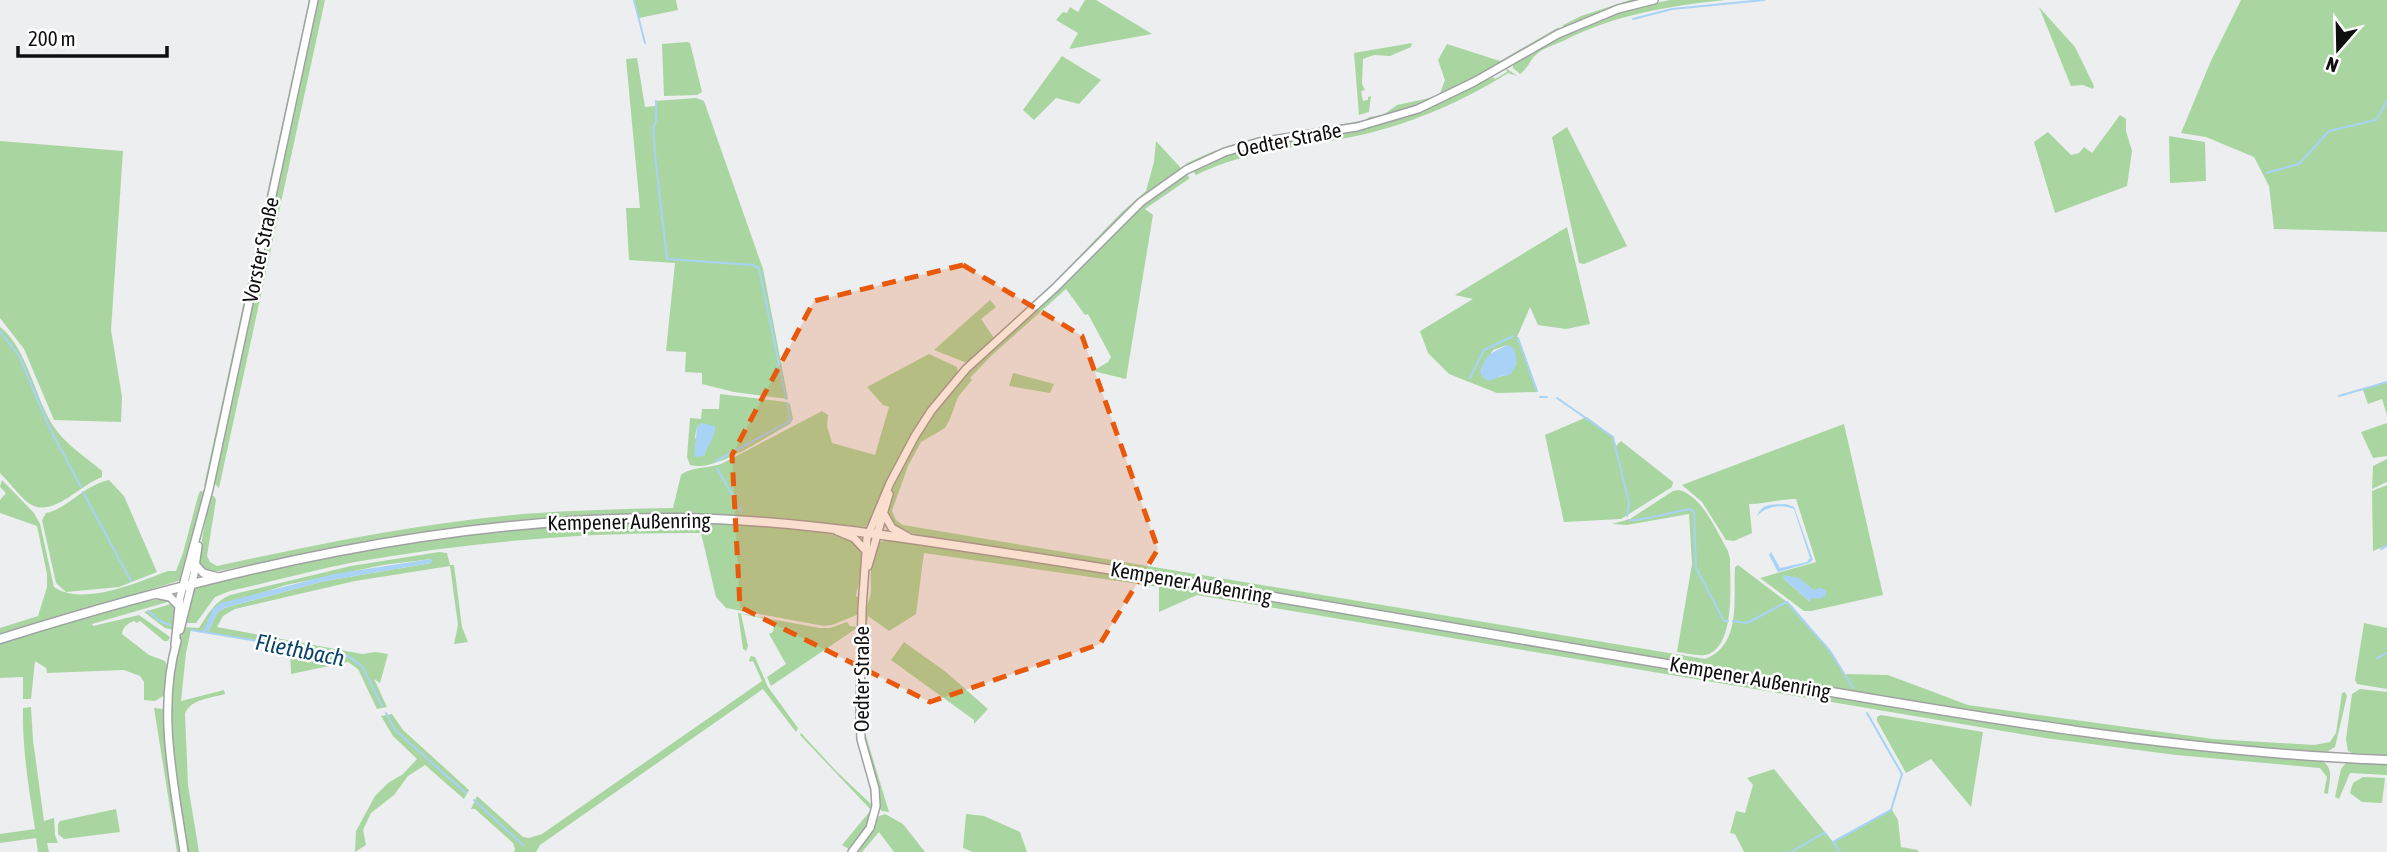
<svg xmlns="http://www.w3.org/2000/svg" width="2387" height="852" font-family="'Asap Condensed',sans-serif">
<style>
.green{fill:#a9d6a0;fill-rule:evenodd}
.water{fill:#a8d2f6}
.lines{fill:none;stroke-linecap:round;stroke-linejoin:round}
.stream{stroke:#a8d2f6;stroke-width:2}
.secondary-casing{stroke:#a0a1a3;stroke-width:10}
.primary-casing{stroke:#a0a1a3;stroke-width:11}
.secondary{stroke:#fff;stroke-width:7}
.primary{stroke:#fff;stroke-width:8}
.marked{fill:#e8590c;fill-opacity:0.2;stroke:#e8590c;stroke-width:5;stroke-dasharray:14 9;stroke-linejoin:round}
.labels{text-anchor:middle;stroke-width:5;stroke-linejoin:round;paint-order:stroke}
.street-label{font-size:21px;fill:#0f0f10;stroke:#fff}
.water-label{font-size:23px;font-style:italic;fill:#0b446a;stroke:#fff}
</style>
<rect width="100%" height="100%" fill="#eceef0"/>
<path class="green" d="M309,0H311L207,485L204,486Z
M316,0H325L219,488L213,482Z
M634,0H676L678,10L639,18Z
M1085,0H1096L1152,34L1069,49L1078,33L1056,20L1063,12L1067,13L1070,7L1078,12Z
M1630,0H1641L1607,10L1562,28L1563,25L1581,16Z
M1670,0H1725C1669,6 1618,14 1567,39C1558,44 1545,47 1538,53C1530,59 1528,69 1520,74L1513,68V62C1563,34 1613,10 1670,0Z
M2241,0H2387V232L2274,229L2269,186L2254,157L2206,137L2181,133L2210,63Z
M2039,7L2075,47L2094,86L2093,89L2083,85L2071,86Z
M1559,27L1558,30L1472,80L1423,105L1368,122L1275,137L1190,165L1185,164L1214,151L1243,141L1366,120L1369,117L1383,115L1397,105L1439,96L1445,80L1438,60L1447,44L1500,61Z
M687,42L690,43L702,92L697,95L664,96L662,44Z
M1412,43L1411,47L1390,56L1374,55L1363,59L1362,84L1365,90L1361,91L1363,101L1368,100V97L1371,96L1369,112L1359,115L1354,53Z
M1062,56L1101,80L1079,104L1056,98L1034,120L1023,110Z
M637,58L645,107L655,106V101L696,98L704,101L763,269L788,399L734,392L702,384V373L685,372L686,352L666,351L675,263L629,260L626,208H640L626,59Z
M1506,68L1517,76L1508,73C1464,101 1413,123 1361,135C1303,148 1252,148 1196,175L1194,173L1195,168L1244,149L1359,130L1407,116L1441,103L1493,77L1495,79L1507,72Z
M2120,115L2126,119V131L2132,151L2127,186L2055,213L2034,142L2048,132L2071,155L2079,153L2084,147L2092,153Z
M1567,127L1627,246L1584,264L1579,263L1552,137Z
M2169,136L2205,142L2206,181L2170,183Z
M0,141L123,151L111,330L122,397L121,422L54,420L24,349L0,318Z
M1156,141L1180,167V170L1135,204L1039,298L1122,212L1146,191L1154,162Z
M1186,174L1190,178L1145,209L1153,215L1126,379L1093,371L1108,362L1111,357L1088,314L1085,315L1066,289L991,356L970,378L972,380L958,397L950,419L945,428L921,442L908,466L892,511L896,520L903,525L1705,659C1742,645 1733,599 1735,567L1738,565L1791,605L1830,651L1845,674L1888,675L1968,705L2213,739L2314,745L2330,742L2336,733L2342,693L2345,692L2347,696L2335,747L2325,753L2211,745L2080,729L1857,694L921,536L894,527L888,518L887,508L898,474L927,421L973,365L1143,202Z
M1567,227L1590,324L1566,329L1538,325L1530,307L1517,337L1538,392L1497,393L1449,374L1428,353L1420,331L1473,299L1455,295ZM1507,345L1516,364L1511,373L1499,377L1481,369L1493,350Z
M990,300L996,307L981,319L994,338L967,363L934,350Z
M0,327C27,347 35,399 54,427C66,445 86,457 102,471V477C79,485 51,521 27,502C17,493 9,482 0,473Z
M929,354L957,367L958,372L921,420L871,521L865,527L798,521L668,516L368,543L213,572L200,569L198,561L210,496H214L216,500L207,556L210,562L217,566C318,544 420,523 523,514C573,510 623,509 673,508L681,475C690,467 709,468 721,464L822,411L828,415L827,426L832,443L875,455L889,407L883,405L867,387Z
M1013,373L1054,384L1050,393L1009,386Z
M2387,382V415L2382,399L2368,404L2363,390L2339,396Z
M720,394L786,402L790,404L793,419L790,424C767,436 715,473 690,465L687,457L690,418L701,419L702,409H719ZM702,423L712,439L707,445L704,456L695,437L697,427Z
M1587,417L1613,437L1616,446L1621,441L1673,482L1672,487L1621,519L1564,522L1545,435Z
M2387,423V456L2373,458L2361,432Z
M1844,424L1883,595L1811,611H1804L1760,578L1816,562L1796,499C1779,499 1764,504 1749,504L1752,533L1734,541L1726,540L1702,502L1682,485ZM1783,578L1814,590L1809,601Z
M2387,459V482L2372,489L2373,466Z
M2,480L34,513L40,524L54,587C83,607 138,582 168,571H176L183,553L198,496L200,491L205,492L181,580L0,635V628L38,616L47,587V574L37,526L0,513V500L6,493L0,487Z
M109,480L124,496L157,572L119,587L66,592L56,583L42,520L46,513C67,509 84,485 109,480Z
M2387,485V545L2373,551L2372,491Z
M1679,490C1703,497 1716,530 1728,551L1730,559C1730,583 1736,649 1705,655C1696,656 1686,653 1677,652L1692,564L1689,514L1627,525L1612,524L1630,519L1673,491Z
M673,521C702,522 845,526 859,545C870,560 858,581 856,596L858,597L859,614L832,625L824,626L726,608L716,597L701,533C584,532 470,542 355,562C313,570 271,582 230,591L215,597L196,623H184L193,591L196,588C290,564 384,544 480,532C544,525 609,523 673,521Z
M889,540L1021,558L2050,731L2173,747L2324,762C2334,770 2329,782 2328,794L2324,793L2327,777L2320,768L2176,755L2045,738L1197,595L1159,612V587L924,553L916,614L889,631L868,616L865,639L866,736L889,812L882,811L879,808L861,721L865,614C867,603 872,597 871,586C870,572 871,555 880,542Z
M439,552L447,553L450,565H454L462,627L468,642L454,644L458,625L450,566L355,581L235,609L223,616L217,627L362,654L376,652L388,654L380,683L374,679L387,707L377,709L358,669L348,662L291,674L290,647L191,630L186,653L181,701L224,690L225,694C211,698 190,699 185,714L188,785L199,852H187C176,779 160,699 183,627L199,628C209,613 213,603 230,595L351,566ZM431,559V563L325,581L224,608L217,613L208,632L213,609L286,585L383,565Z
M167,599L171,601L92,624L93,626L139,615L170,637L168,641H164L140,621L137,623L134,621C128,623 122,628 122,634L149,655L165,661L168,668L165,695L155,701L144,700V682L140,676L124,670L47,673L46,668L35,661L31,699H23V677L0,678V642L143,601Z
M171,604L176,607L174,630L165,628L144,612Z
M738,613L820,628H830L847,622L850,626L859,627C858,657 856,688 857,718C859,765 895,811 849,849L842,845L871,810L800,735L801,733L837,772L872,805C873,778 859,752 856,726C854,693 861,660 857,628L771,686L767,677L786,664L769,634L773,632L775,621L741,614L748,646L746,651L743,649Z
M2364,623L2387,628V689L2357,684L2355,680Z
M904,642L946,672L988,709L974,724V720L891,660Z
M751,656L755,657L768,687L798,728L796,732L763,689L540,845L536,852H514L515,849L513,843L475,809H471L477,796L523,837L529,838L542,834L762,681L753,661L750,662L749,660Z
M2360,689L2387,692V755L2352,753L2348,751L2346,739L2352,694Z
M31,707L33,740L44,821L54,818L55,835L58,843H47L49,852H38L36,838L0,843V834L35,829C29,789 22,748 23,708Z
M154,708L163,709L165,711L182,852H177Z
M392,714L403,730L469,790L464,799L425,765L408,776L394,795L371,813L363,830L366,845L355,852L356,831L375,796L388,783L403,774L417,759L393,736L381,716Z
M1881,715L1983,732L1971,807L1931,759L1906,773L1877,721V717Z
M2351,762L2387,764V775L2350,773L2339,799L2335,797L2341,769L2346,763Z
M1774,769L1833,842L1891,810L1902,774L1892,810L1898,820L1901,847L1918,850V852H1744L1735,834L1730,833L1736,811L1745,813L1753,785L1747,778Z
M2363,777L2385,778L2382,803L2362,802L2350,793L2353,783Z
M116,809L120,832L64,839L58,834V824L60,821Z
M885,814L903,824L925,852H894L879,832L862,852H855L868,835L877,817Z
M966,814L984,816L1020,832L1027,852H973L963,848Z"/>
<path class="water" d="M1507,345L1514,348C1517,356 1518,368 1510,374C1502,379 1507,373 1499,377C1490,381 1487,383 1480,373C1486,353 1490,354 1507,345Z
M702,423L715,426C716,437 707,445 704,456L694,457L697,427Z
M1786,504L1794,507L1813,560L1809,563L1778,572L1769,555L1771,552L1780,568L1807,562L1810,558L1794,509C1780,503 1765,507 1757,516C1763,502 1773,505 1786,504Z
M431,559L433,560L431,563L325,581L224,608L217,613L208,632L203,631L213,609L221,603L334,574Z
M1784,575L1799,578L1814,590L1820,588L1826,590V596L1819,599L1812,598L1809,601L1783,578Z"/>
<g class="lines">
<path class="stream" d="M634,0L645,43
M1633,19L1672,9L1764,0
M656,101V121L653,128L656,164L667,259L753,265L759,268L786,399
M2266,173L2299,164L2329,131L2376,120L2387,101
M0,331L19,356L50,429L81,487
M1518,338L1537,391
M1470,378L1484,350L1513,336
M2339,396L2387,382
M1540,397H1547
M1557,398L1613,437L1629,503L1627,516
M716,461L790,421L787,403
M717,468L742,512
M83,492L131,581
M1629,520C1637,522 1677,511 1690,509L1694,512L1696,568L1724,621H1728
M2381,549L2387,546
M148,611L160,621L170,625
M1733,621L1747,623L1787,602L1830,651L1853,688
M191,630L348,656L362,666L382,706
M2377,658L2387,653
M386,713L395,730L466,793
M474,800L523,845
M1791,852L1824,833L1827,835
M1840,852L1833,842L1891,810L1902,774L1867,713"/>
<g class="secondary-casing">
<path id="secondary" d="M884,514L892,528L910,538
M837,531L854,538L865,550
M196,565L203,573L218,577
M868,566L889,494
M155,594L170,597L179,606
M180,630L194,574L198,546
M177,641C157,709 174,784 184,852
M175,645L180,597L209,489L314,0
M852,852L870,828L876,806L875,789L861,739L860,715L862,609L867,538L890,483L915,436L931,411L966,369L1055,288L1141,202L1186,170L1225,152L1259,142L1357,127L1418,109L1474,82L1558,34L1618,9L1654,0"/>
</g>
<g class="primary-casing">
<path id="primary" d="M0,639C220,570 448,516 679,518C768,519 858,531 945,544C1034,557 1121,571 1209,586C1397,619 1585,650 1773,682C1976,717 2180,752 2387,760"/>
</g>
<use href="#secondary" class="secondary"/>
<use href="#primary" class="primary"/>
</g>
<path class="marked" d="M963,265L1082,336L1158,549L1100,644L930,702L740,607L732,455L814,301Z"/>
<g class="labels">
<g class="street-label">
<text transform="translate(1289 140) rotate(-11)" y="7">Oedter Straße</text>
<text transform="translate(261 250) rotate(-78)" y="7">Vorster Straße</text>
<text transform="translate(629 522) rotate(-1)" y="7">Kempener Außenring</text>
<text transform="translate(1191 583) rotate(10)" y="7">Kempener Außenring</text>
<text transform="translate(1750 678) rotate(10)" y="7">Kempener Außenring</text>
<text transform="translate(862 679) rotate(-90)" y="7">Oedter Straße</text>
</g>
<g class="water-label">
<text transform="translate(300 650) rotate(11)" y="8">Fliethbach</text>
</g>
</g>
<g transform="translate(2338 49) rotate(200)" stroke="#ffffff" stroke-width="5" paint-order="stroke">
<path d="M0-5L12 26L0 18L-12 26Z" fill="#0f0f10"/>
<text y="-10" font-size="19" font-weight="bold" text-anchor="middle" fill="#0f0f10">N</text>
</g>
<path d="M18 46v10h149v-10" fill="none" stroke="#0f0f10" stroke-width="3.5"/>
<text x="28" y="46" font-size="21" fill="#0f0f10" stroke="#ffffff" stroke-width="5" paint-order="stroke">200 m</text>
</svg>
